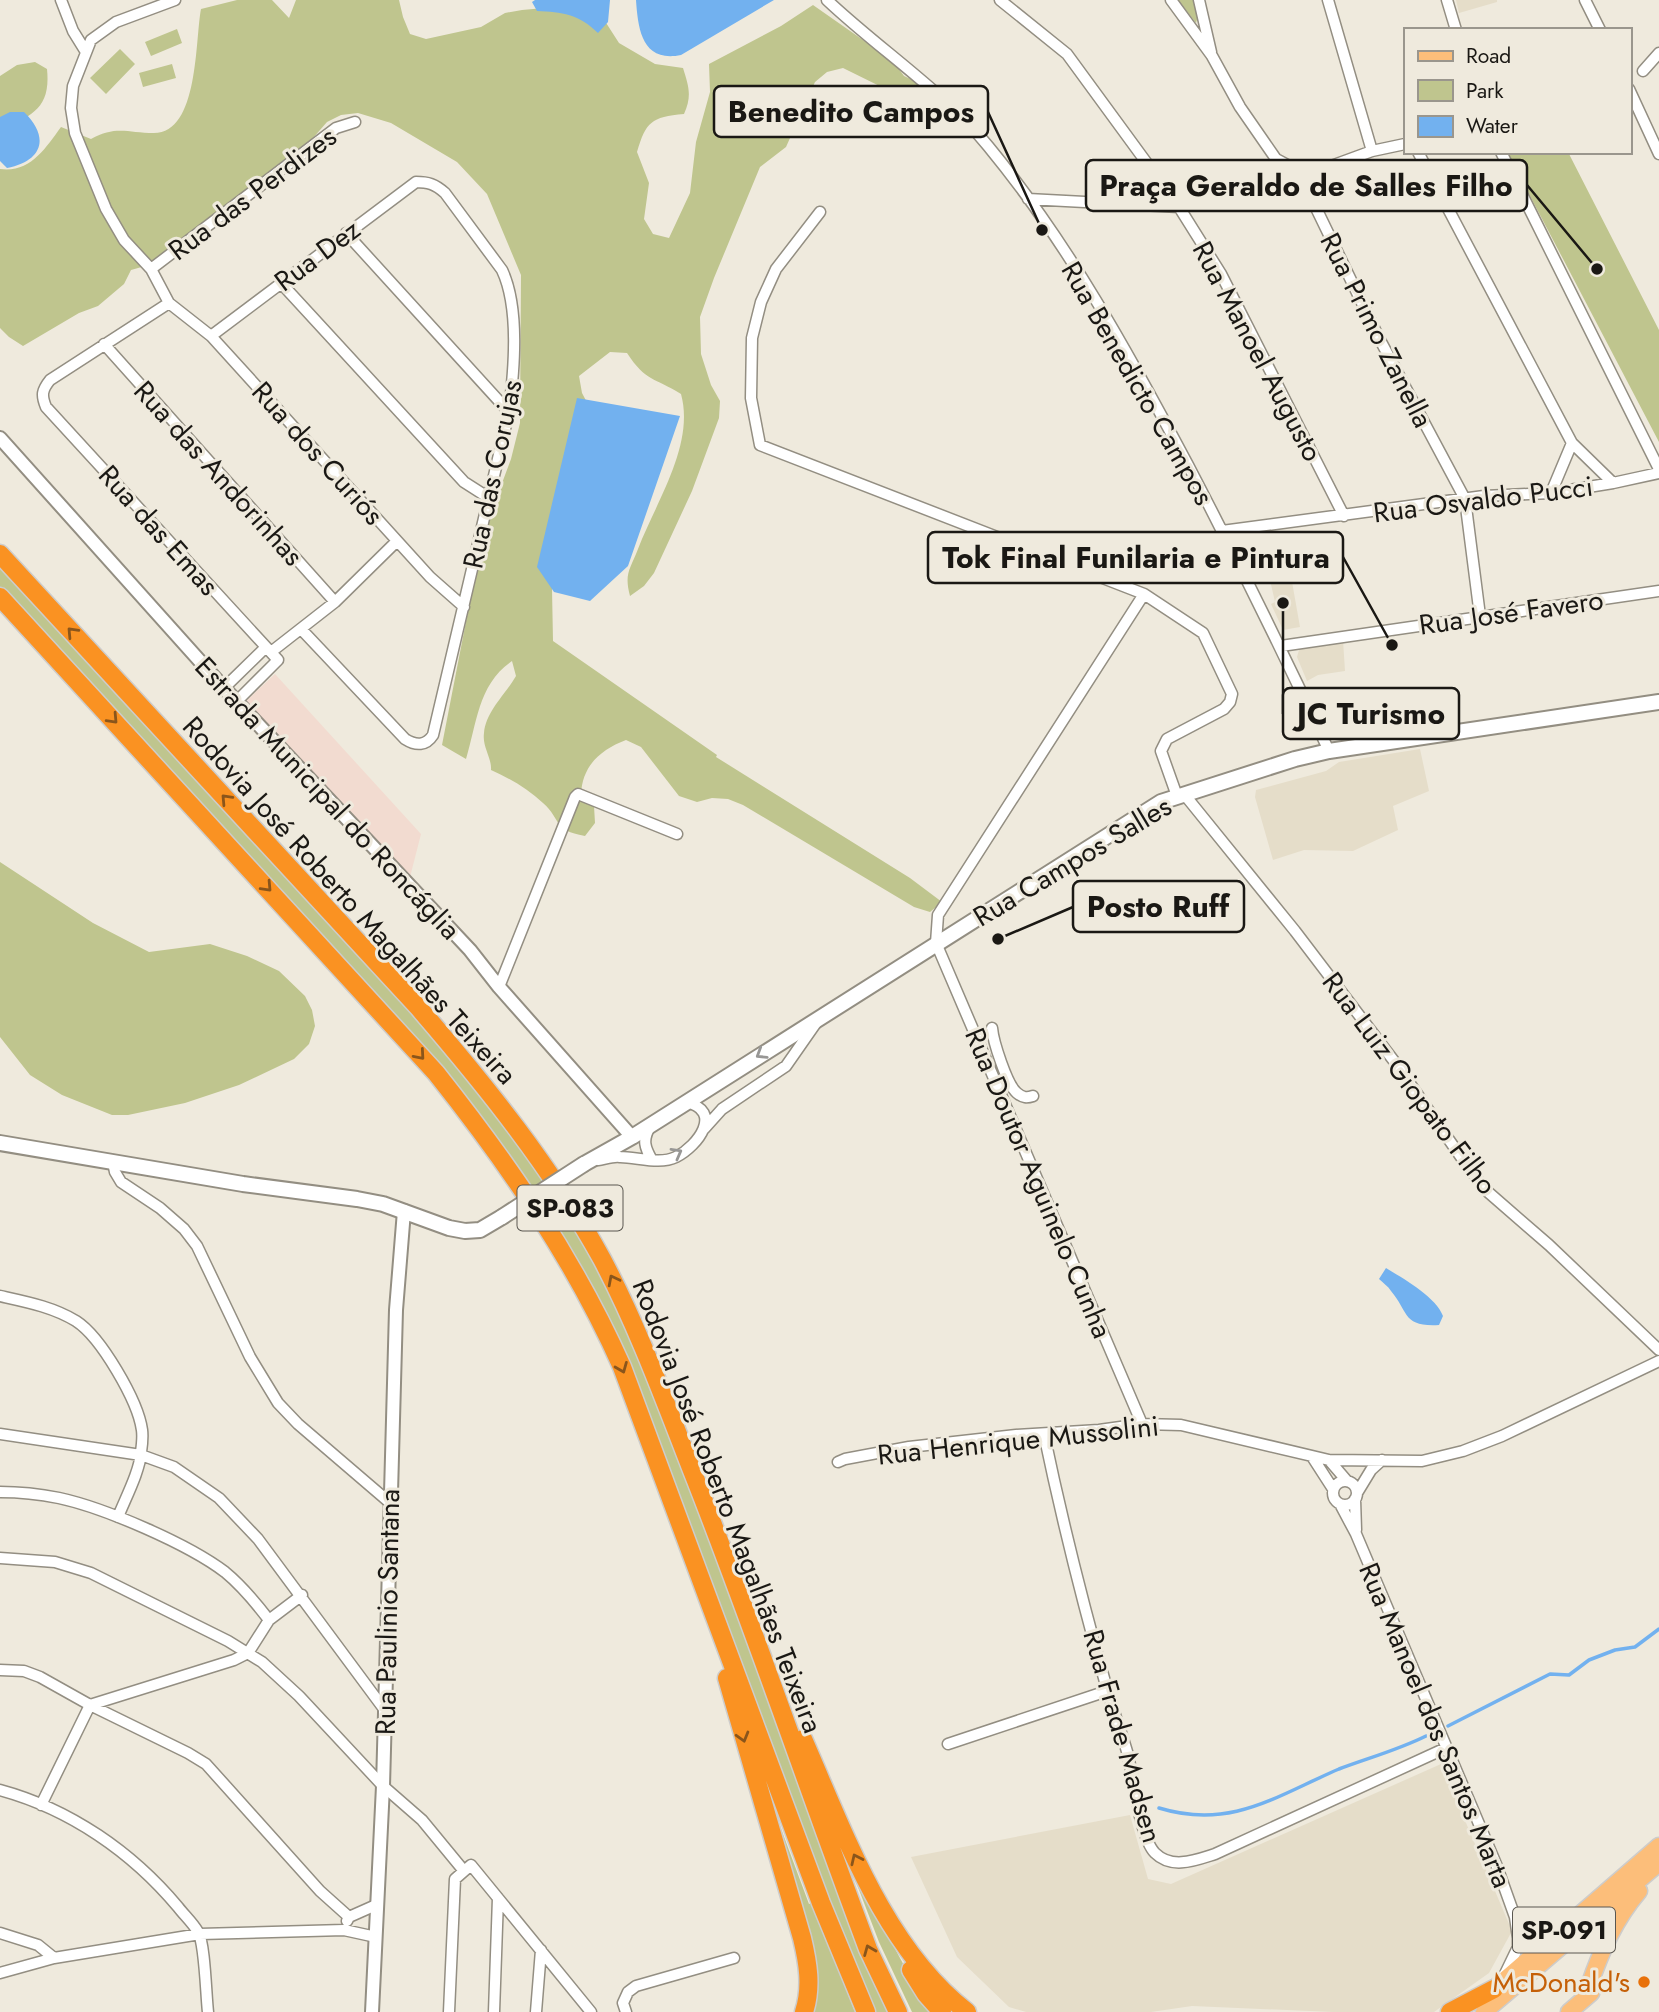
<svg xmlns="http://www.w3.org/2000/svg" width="1659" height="2012" font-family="Jost,sans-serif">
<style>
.commercial{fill:#f2dbd0}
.built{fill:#e5ddc9}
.green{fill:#bfc58e}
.water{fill:#72b1ef}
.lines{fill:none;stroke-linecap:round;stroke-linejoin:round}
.stream{stroke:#72b1ef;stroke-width:3.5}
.minor-casing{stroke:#938e82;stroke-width:13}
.tertiary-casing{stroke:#938e82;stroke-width:16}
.secondary-casing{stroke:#938e82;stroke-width:18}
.primary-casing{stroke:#cdcccb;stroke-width:19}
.motorway-casing{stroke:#cdcccb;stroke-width:21}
.minor{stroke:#fff;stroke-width:10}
.tertiary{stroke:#fff;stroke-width:12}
.secondary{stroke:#fff;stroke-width:14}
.primary{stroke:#fcbe7a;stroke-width:16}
.motorway{stroke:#fa9222;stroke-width:18}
.secondary-bridge-casing{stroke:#938e82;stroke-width:18;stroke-linecap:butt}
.secondary-bridge{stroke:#fff;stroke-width:14}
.oneway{stroke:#8a551b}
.oneway2{stroke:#989795}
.food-dot{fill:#e8710a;stroke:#efeadd;stroke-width:2.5}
.labels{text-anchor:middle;stroke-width:6;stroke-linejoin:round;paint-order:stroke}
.shield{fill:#efeadd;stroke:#5a5750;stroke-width:2}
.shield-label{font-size:26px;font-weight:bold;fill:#1a1814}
.street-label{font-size:28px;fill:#1a1814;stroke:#efeadd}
.food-label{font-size:28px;fill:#c56008;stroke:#efeadd;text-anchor:end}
.leader{fill:none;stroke:#1a1814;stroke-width:2.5}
.callout-dot{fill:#1a1814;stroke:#efeadd;stroke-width:2.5}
.callout{fill:#efeadd;stroke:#1a1814;stroke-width:2.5}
.callout-label{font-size:30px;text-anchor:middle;font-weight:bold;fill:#1a1814}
</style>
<rect width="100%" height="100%" fill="#efeadd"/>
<path class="commercial" d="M275,674L421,834L409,881L246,701Z"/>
<path class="built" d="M1456,0H1497V2L1459,13Z
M1291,576L1300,627L1283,630L1271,604L1275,602L1270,580Z
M1343,640L1345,671L1318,675L1307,681L1297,657L1299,650L1304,645Z
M1420,749L1429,791L1393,806L1398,830L1353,851L1304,850L1273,860L1255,797L1256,790L1326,771L1339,762Z
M1441,1764L1512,1931L1489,1973L1434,2012H1333L1192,2006L1151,2012H1026L1009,2007L957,1957L911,1857L1130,1815L1148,1879L1171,1884Z"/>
<path class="green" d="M237,0H272L289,18L296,0H399L403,17L410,34L426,39L481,27L505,13L522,10L567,6L601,15L619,43L655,64L683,68C689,87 692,96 684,114C651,117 646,122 637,152L649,183L644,219L653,234L669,238L690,193L696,142L710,92L709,64L781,26L813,5L893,61L904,76L919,83L929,94L918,105L843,68L827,72L815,82L786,147L760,167L714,278L700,317L701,354L711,385L720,401L719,418L692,491L654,573L644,586L630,596C624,573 630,570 638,549C656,502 695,445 681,394C654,377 646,382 627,353L610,352L579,376L582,393L593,414L554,570L552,589L553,641L717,755L716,757L910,878L942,902L930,912L914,907L743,805L728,799L712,798L697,802L679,796L641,747L626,740C600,750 582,766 581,795L594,806L595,823L585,836C552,830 562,820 543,803C528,789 509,778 491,770C492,758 482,747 484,733C486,711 506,694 516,676L512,661C478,684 477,723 466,759L442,745L483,534L511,459L520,423L521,275L487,194L457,162L391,123L358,113L341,115L327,122L313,138L177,257L131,270L124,284L98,306L79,313L23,346L9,337L0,328V169C30,173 45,149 61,127L91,139C116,125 128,133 154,133C199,133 195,40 201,9Z
M1178,0H1194L1198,16L1196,23Z
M177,29L182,43L151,56L145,42Z
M120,49L135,64L106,94L90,78Z
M35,62L47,69C51,109 32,115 0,131V76L17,65Z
M172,64L176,78L143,87L139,73Z
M1507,152H1568L1659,330V442Z
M0,564L177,759L398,995L460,1068L540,1176L586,1246L643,1360L891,2012H873L835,1923L648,1416L528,1186L0,588Z
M0,862L93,923L149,952L210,944L247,956L279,971L305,996L312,1010L315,1026L309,1044L294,1059L239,1085L185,1103L128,1115H112L62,1095L30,1075L0,1037Z
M780,1826L809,1904L814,1902L848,1988L847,1992L855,2012H811L776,1833Z
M848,1861L915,1986L935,2012H912L879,1942Z"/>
<path class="water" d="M535,0H610L608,22L598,33C579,14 562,12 537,11L532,2Z
M636,0H774L681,55C642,63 638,29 636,0Z
M10,112H24C50,137 43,161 7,168L0,161V117Z
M577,398L680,416L628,566L590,601L554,592L537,567Z
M1386,1268C1404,1279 1436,1297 1443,1316L1439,1325C1402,1327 1409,1312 1391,1291C1388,1286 1383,1283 1379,1279Z"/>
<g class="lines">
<path class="stream" d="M1448,1726L1550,1674L1569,1675L1589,1660L1615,1650L1635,1647L1659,1629
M1159,1808C1231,1830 1276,1796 1339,1769C1368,1758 1398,1750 1426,1736"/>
<g class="minor-casing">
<path id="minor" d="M61,0L73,31L86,52
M175,0L116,22L91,40L73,86L71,108L75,133L106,209L124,240L151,269L169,303L211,336L430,577L464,607
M827,0C880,50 942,90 988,146C1068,243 1129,354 1188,465C1237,559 1284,654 1329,751
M1000,0L1067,54L1179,207L1221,274L1344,516
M1171,0L1212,56L1240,107L1276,159L1291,167L1301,177L1379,338L1465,499L1480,616
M1199,0L1211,52
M1328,0L1372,151
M1447,0L1456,30
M1585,0L1600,30
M1643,71L1659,53
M1629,89L1659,154
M1418,152L1572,443
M1501,152L1659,469
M1028,199L1179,207L1301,177L1372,151L1405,144
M820,212L776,269L761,302L752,338L751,398L760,445L1144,594L938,915L936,943L1142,1424
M346,233L509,412
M151,269L336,128L355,122
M280,282L464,482L489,498
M169,303L50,380C42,390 41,395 46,407L278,660L237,701
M211,336L416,182C428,182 435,184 445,193L502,270C520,308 514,371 509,412L433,735C426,746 416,746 405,739L301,629
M104,344L335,602
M1551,493L1572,443L1613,483
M1222,531L1484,496L1551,493L1613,483L1659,473
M1144,594L1203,633L1232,694L1230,702L1224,709L1167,739L1161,751L1177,796
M1281,646L1659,591
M271,652L335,602L397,541
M224,688L266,647
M1184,794L1295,931L1397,1065L1470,1170L1488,1192L1549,1245L1659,1350
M499,987L575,797L578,794L677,834
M992,1028C993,1041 1007,1085 1017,1093C1023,1098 1027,1098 1033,1096
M650,1127C642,1140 645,1148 652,1160
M704,1129L722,1109L786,1066L816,1023
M598,1160C605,1159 613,1156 620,1157C637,1157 660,1165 676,1157C698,1146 724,1111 686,1102
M113,1162L115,1172L121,1182L160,1208L184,1229L197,1246L250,1357L278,1403L298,1424L389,1502
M0,1296C27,1302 53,1307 76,1321C101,1337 138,1401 142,1430C143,1437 142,1445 141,1452C140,1471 125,1499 118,1517
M0,1434L141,1455L174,1467L219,1498L258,1539L384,1709
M1044,1434C1062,1520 1083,1604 1107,1689C1113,1711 1122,1733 1128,1755C1133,1777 1140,1838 1155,1853C1172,1870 1196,1860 1215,1854L1446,1748
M1313,1458L1333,1489
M1329,1460L1347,1481
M838,1462L845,1459L909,1447L1016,1435L1099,1430L1142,1424L1181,1425L1329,1460L1422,1461L1463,1451L1502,1436L1659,1361
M1333 1493a12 12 0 1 1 24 0a12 12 0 1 1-24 0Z
M0,1492C20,1492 39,1494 59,1498C105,1508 188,1544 225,1572C242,1586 256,1603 269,1620
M1357,1493L1371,1470L1382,1460
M1355,1499L1356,1530
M1340,1504L1356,1534L1496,1864L1515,1917L1518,1938V1947L1504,1976
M0,1558L55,1562L91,1573L228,1641L262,1662L299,1696L383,1786L422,1820L464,1871
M0,1670L24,1671L40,1677L90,1705L188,1753L206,1764L320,1891L349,1917
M948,1744L1107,1691
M0,1790C70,1809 132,1852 178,1907C184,1915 193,1923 198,1932C205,1943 206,1996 208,2012
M41,1805L90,1705L234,1660L248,1653L269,1620L302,1595
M1515,1917C1533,1932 1537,1933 1560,1928
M347,1921L349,1917L376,1905
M0,1933L38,1945L54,1958
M0,1973L54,1958L200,1934L344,1930L376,1937
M449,2012L455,1879L471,1865L591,2012
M494,2012L498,1898
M536,2012L541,1950
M626,2012L623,2003L628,1992L636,1986L734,1958"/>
</g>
<g class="tertiary-casing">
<path id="tertiary" d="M0,438L224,688L470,950L499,987L632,1137
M372,2012L383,1786L396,1310L404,1211"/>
</g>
<g class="secondary-casing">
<path id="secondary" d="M0,1143L243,1184L357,1199L383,1204L449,1228L465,1231L480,1230L502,1217
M584,1164L632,1137L1161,802L1295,759L1329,751L1659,702"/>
</g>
<g class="primary-casing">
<path id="primary" d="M1486,1996L1659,1846
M1484,2012L1659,1863
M1569,2012L1591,1993L1589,1986C1601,1951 1615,1919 1639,1891"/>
</g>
<g class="motorway-casing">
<path id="motorway" d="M0,554L418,1007C486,1086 552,1168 602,1259C639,1329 666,1404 695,1478C756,1633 809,1792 868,1949L898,2012
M0,597L436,1073C509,1165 574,1259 622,1367L821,1903L866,2012
M727,1678L802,1938C808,1963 812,1987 804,2012
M803,1739C844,1832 884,1948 967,2012
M911,1970L926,1994L942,2012
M1450,2012L1494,1989"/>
</g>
<use href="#minor" class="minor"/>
<use href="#tertiary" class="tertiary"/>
<use href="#secondary" class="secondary"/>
<use href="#primary" class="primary"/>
<use href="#motorway" class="motorway"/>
<g class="secondary-bridge-casing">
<path id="secondary-bridge" d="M502,1217L584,1164"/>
</g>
<use href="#secondary-bridge" class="secondary-bridge"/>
</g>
<defs><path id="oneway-chevron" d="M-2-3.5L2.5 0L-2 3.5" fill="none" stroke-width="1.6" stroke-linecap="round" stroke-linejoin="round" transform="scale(1.75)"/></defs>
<g class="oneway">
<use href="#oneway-chevron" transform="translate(72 632) rotate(-133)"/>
<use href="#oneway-chevron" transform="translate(113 719) rotate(47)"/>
<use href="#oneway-chevron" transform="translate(226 799) rotate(-133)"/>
<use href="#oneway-chevron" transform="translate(267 887) rotate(47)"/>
<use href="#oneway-chevron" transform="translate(420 1055) rotate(49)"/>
<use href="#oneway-chevron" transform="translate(613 1280) rotate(-117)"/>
<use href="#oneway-chevron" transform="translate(622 1368) rotate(68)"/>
<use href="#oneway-chevron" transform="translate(743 1737) rotate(74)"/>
<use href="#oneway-chevron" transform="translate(856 1859) rotate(-115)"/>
<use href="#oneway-chevron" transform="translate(869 1950) rotate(-112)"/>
</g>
<g class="oneway2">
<use href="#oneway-chevron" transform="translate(761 1054) rotate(148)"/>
<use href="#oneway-chevron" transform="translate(677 1153) rotate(-29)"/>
</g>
<circle class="food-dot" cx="1644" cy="1982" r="7"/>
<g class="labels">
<g class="shield">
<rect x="517.5" y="1185.5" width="105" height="45" rx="5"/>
<rect x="1513" y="1907.5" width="102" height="45" rx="5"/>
</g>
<g class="shield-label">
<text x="570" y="1217">SP-083</text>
<text x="1564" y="1939">SP-091</text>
</g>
<g class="street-label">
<text transform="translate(252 193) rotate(-37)" y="10">Rua das Perdizes</text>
<text transform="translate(317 255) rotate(-37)" y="10">Rua Dez</text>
<text transform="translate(1377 330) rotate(63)" y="10">Rua Primo Zanella</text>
<text transform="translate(1258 351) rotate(62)" y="10">Rua Manoel Augusto</text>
<text transform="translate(1138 383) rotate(60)" y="10">Rua Benedicto Campos</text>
<text transform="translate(318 453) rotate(48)" y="10">Rua dos Curiós</text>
<text transform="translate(219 473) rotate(48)" y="10">Rua das Andorinhas</text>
<text transform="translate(492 474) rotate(-78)" y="10">Rua das Corujas</text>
<text transform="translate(1483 499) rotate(-7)" y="10">Rua Osvaldo Pucci</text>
<text transform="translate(159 530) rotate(48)" y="10">Rua das Emas</text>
<text transform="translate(1511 612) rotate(-8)" y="10">Rua José Favero</text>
<text transform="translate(328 798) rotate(47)" y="10">Estrada Municipal do Roncáglia</text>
<text transform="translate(1072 861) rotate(-31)" y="10">Rua Campos Salles</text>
<text transform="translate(350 900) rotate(48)" y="10">Rodovia José Roberto Magalhães Teixeira</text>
<text transform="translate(1410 1083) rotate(53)" y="10">Rua Luiz Giopato Filho</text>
<text transform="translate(1039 1183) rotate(67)" y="10">Rua Doutor Aguinelo Cunha</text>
<text transform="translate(1018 1440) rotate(-6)" y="10">Rua Henrique Mussolini</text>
<text transform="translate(728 1506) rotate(69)" y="10">Rodovia José Roberto Magalhães Teixeira</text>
<text transform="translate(387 1612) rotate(-89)" y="10">Rua Paulinio Santana</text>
<text transform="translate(1436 1725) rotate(67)" y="10">Rua Manoel dos Santos Marta</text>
<text transform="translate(1123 1736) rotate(74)" y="10">Rua Frade Madsen</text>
</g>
<g class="food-label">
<text x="1630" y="1992">McDonald's</text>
</g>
</g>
<path class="leader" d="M1042 230L988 112M1597 269L1527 185M1392 645L1343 557M1283 603L1283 714M998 939L1073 907"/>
<g class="callout-dot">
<circle cx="1042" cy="230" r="7"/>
<circle cx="1597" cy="269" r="7"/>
<circle cx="1392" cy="645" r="7"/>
<circle cx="1283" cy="603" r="7"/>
<circle cx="998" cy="939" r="7"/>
</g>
<g class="callout">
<rect x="714" y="86" width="274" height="51" rx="7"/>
<rect x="1086" y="160" width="441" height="51" rx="7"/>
<rect x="928" y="532" width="415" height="51" rx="7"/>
<rect x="1283" y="688" width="176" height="51" rx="7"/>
<rect x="1073" y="881" width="171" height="51" rx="7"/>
</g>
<g class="callout-label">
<text x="851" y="122">Benedito Campos</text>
<text x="1306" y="196">Praça Geraldo de Salles Filho</text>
<text x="1136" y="568">Tok Final Funilaria e Pintura</text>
<text x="1371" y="724">JC Turismo</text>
<text x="1158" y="917">Posto Ruff</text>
</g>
<rect x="1404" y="28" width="228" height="126" fill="#efeadd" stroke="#9a968d" stroke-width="2"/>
<rect x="1418" y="51" width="35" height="10" fill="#fcbe7a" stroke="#9a968d" stroke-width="2"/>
<text x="1466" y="63" font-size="21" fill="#1a1814">Road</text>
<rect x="1418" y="80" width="35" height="21" fill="#bfc58e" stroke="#9a968d" stroke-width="2"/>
<text x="1466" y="98" font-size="21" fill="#1a1814">Park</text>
<rect x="1418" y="116" width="35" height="21" fill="#72b1ef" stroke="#9a968d" stroke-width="2"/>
<text x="1466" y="133" font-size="21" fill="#1a1814">Water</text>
</svg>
